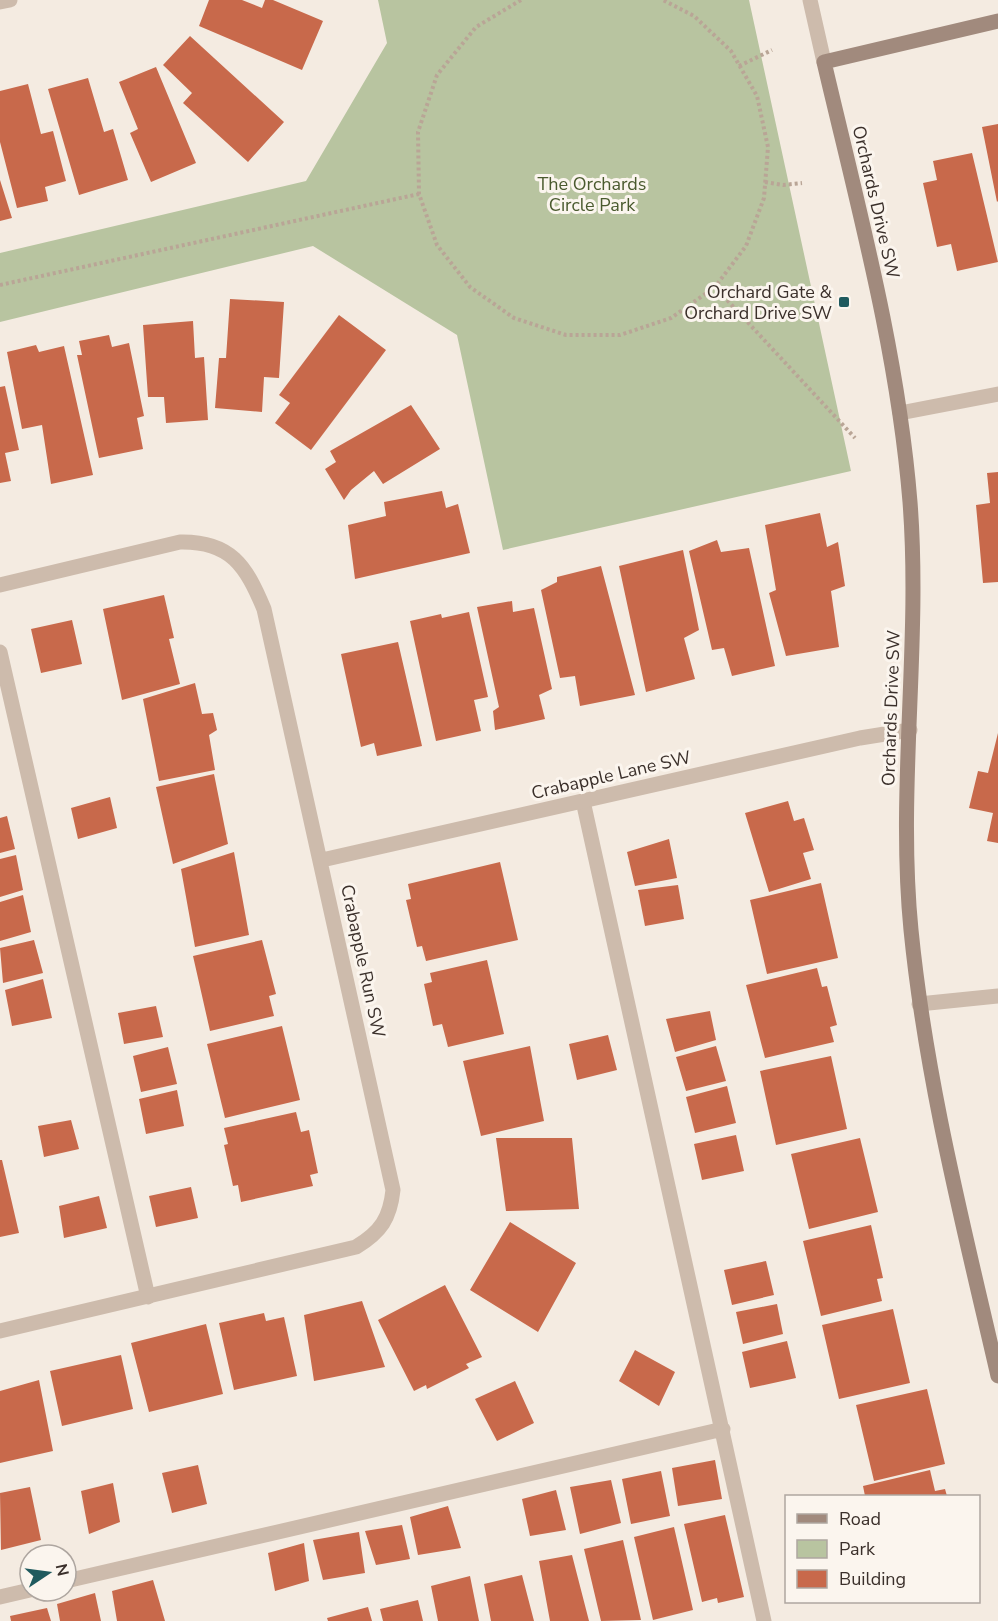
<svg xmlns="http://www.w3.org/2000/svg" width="998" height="1621" font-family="'Nunito Sans',sans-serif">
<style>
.green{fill:#b8c4a0}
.building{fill:#c8694b}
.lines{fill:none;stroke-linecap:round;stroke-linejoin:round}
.path{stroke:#b9a596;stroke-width:4;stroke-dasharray:3 3;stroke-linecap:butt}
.lane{stroke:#cdbbac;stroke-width:15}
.street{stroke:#cdbbac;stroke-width:15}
.secondary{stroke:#a18a7d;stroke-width:15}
.poi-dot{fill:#1f5a5e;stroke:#fbf5ee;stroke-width:2}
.labels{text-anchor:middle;stroke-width:6;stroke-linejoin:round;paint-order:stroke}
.park-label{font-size:18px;fill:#4a5a2e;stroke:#fbf5ee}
.street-label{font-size:18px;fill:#3b302b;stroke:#fbf5ee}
.poi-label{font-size:18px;fill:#3b302b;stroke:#fbf5ee;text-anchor:end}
</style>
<rect width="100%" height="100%" fill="#f4ebe1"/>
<path class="green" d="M378,0H749L851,471L503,550L457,335L313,246L0,322V253L306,181L387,43Z"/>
<path class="building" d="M209,0H242L262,8L265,0H273L323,21L302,70L199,26Z
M190,36L284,122L248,162L183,103L192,93L163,65Z
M156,67L196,163L151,182L130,133L138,129L119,82Z
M88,78L104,132L113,129L128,180L79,195L48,89Z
M28,84L41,134L53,131L66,181L45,187L48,201L17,208L0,142V91Z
M998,124V201L997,202L982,127Z
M972,153L998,262L957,271L951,244L937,247L923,183L937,180L933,161Z
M0,180L12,218L0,221Z
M230,299L284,302L279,378L264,377L262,412L215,408L219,358H226Z
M339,315L386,350L311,450L275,423L290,403L279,395Z
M193,321L195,358L204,357L208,420L166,423L164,397H148L143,325Z
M109,335L112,347L129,343L144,416L137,418L143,449L99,458L77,355H82L79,341Z
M36,345L39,352L64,346L93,475L51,484L42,425L22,429L7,352Z
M5,386L19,450L5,453L11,481L0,483V387Z
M411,405L440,449L383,484L374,471L351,490L344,500L325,469L336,462L330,451Z
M998,472V582L983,583L976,505L990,503L987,473Z
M442,491L446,508L458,504L470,553L355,579L348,525L386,516L384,502Z
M820,513L827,547L838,542L845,586L831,591L839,647L786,656L769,593L776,590L765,525Z
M717,540L721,552L749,548L775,666L732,676L724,648L712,650L689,551Z
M683,550L699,630L684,638L695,679L646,692L619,566Z
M601,566L635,695L580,706L575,676L560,678L541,590L557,582V577Z
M164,595L174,638L169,639L180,684L122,700L103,609Z
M512,601L513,612L534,608L552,689L539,695L545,719L495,730L493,711L499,707L477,607Z
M469,612L488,697L474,700L481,731L436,741L410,621L441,614L442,618Z
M72,620L82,664L41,673L31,629Z
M398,642L422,746L377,756L374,743L361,747L341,654Z
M195,683L202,714L213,713L217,730L209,735L215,770L159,781L143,699Z
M998,733V843L987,841L993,813L969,808L978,771L988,773Z
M214,774L228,844L173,864L156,787Z
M110,797L117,828L78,839L71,808Z
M788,801L794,821L804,818L814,850L803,853L811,879L769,892L745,813Z
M7,816L15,849L0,853V818Z
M669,839L677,878L635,886L627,852Z
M234,852L249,935L195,947L181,869Z
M16,855L23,890L0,897V859Z
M500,862L518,940L426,961L422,946L417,947L406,900L411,899L408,884Z
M821,883L838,958L767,974L750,900Z
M678,885L684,919L645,926L638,890Z
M23,895L31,932L0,941V902Z
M34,940L43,973L3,983L0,948Z
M262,940L276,994L269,996L274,1016L210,1031L193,956Z
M487,960L504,1034L448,1047L442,1024L433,1026L424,984L432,982L430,973Z
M817,968L822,987L827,986L837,1025L830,1027L834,1042L765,1058L746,985Z
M43,979L52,1018L12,1026L5,990Z
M156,1006L163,1037L124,1044L118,1013Z
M710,1011L716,1040L675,1052L666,1019Z
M282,1026L300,1100L225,1118L207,1044Z
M608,1035L617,1070L577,1080L569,1044Z
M530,1046L544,1121L481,1136L463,1061Z
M716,1046L726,1081L686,1091L676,1057Z
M168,1047L177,1084L141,1092L133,1056Z
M831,1056L847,1129L776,1145L760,1071Z
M727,1086L736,1123L695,1133L686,1097Z
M177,1090L184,1126L146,1134L139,1099Z
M296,1112L301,1132L309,1130L318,1173L310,1175L313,1186L241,1202L238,1185L233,1186L224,1145L228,1144L224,1128Z
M71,1120L79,1149L44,1157L38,1126Z
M736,1135L744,1171L702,1180L694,1144Z
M496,1138H572L579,1209L506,1211Z
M860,1138L878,1212L809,1229L791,1154Z
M0,1160H2L19,1233L0,1237Z
M191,1187L198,1218L156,1227L149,1196Z
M99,1196L107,1228L64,1238L59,1206Z
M510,1222L576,1263L538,1332L470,1290Z
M871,1225L883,1278L877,1279L882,1301L821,1316L803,1241Z
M766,1261L774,1295L732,1305L724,1270Z
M445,1285L482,1357L466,1364L469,1368L427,1389L426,1385L414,1391L378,1320Z
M362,1301L385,1367L314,1381L304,1315Z
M777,1304L783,1334L743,1344L736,1312Z
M893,1309L910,1383L839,1399L822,1325Z
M264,1313L266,1321L284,1317L297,1376L234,1390L219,1323Z
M206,1324L223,1394L149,1412L131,1343Z
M787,1341L796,1378L750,1388L742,1352Z
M635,1350L675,1372L659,1406L619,1381Z
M121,1355L133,1409L62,1426L50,1371Z
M39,1380L53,1451L0,1463V1391Z
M515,1381L534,1423L497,1441L475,1399Z
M927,1389L945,1464L874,1481L856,1405Z
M715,1460L722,1499L678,1506L672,1468Z
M198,1465L207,1504L172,1513L162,1473Z
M930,1470L935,1491L945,1489L947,1496H865L863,1486Z
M661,1471L670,1516L631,1524L622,1479Z
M611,1480L621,1523L580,1534L570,1487Z
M113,1483L120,1522L89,1534L81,1491Z
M30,1487L41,1540L1,1550L0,1493Z
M556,1490L566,1530L530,1536L522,1499Z
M448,1506L461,1548L418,1555L410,1517Z
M725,1515L744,1597L718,1603L717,1598L702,1602L684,1524Z
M402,1525L410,1559L376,1565L365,1531Z
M674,1527L693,1610L653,1620L634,1537Z
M359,1532L365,1573L323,1580L313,1540Z
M623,1540L641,1620L601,1621L584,1549Z
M304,1543L309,1581L275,1591L268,1553Z
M572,1555L589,1621H550L539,1561Z
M522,1575L534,1621H491L484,1584Z
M470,1576L479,1621H438L431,1586Z
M153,1580L165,1621H117L112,1591Z
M95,1593L101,1621H60L57,1604Z
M418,1600L423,1621H383L380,1609Z
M368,1607L372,1621H328L327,1618Z
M47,1608L51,1621H11L10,1616Z"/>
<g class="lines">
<path class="path" d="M521,0L476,27L437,75L418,132L419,194L437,245L470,287L514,318L566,335H620L671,318L715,287L746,246L764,198L768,147L757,96L731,51L694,16L663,0
M739,66L772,50
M765,182L783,185L802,183
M0,285L419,194
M715,287L855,438"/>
<path class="lane" d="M0,652L148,1297
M583,801L764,1621
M66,1581L723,1429
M0,1597L30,1590"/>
<path class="street" d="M810,0L824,62
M0,2L10,0
M900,413L998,394
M0,585L180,542C231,541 246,566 264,609L393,1190C390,1218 381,1232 356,1247L0,1331
M322,860L860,738L910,730
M919,1004L998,996"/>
<path class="secondary" d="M998,21L824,62C858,207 898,353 910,502C921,644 897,787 911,930C926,1081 964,1228 998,1376"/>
</g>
<rect class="poi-dot" x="838" y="296" width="12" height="12" rx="3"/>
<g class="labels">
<g class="park-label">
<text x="592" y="190">The Orchards<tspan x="592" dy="21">Circle Park</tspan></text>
</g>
<g class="street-label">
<text transform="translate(876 202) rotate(77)" y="6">Orchards Drive SW</text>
<text transform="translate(891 708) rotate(-88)" y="6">Orchards Drive SW</text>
<text transform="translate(611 775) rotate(-13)" y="6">Crabapple Lane SW</text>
<text transform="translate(363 961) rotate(78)" y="6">Crabapple Run SW</text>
</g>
<g class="poi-label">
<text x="832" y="298">Orchard Gate &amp;<tspan x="832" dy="21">Orchard Drive SW</tspan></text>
</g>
</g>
<rect x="785" y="1495" width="195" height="108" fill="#fbf5ee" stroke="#aea6a0" stroke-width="1.5"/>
<rect x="797" y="1514" width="30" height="9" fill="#a18a7d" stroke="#aea6a0" stroke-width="1.5"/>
<text x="839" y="1525" font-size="18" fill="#3b302b">Road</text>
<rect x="797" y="1540" width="30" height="18" fill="#b8c4a0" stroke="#aea6a0" stroke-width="1.5"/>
<text x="839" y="1555" font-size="18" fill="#3b302b">Park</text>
<rect x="797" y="1570" width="30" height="18" fill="#c8694b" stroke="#aea6a0" stroke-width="1.5"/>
<text x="839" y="1585" font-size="18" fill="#3b302b">Building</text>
<g transform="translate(48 1573) rotate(77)"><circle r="28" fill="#fbf5ee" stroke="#aea6a0" stroke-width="1.5"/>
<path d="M0-4.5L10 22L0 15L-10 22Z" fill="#1f5a5e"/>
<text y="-9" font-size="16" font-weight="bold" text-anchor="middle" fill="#3b302b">N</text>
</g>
</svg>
